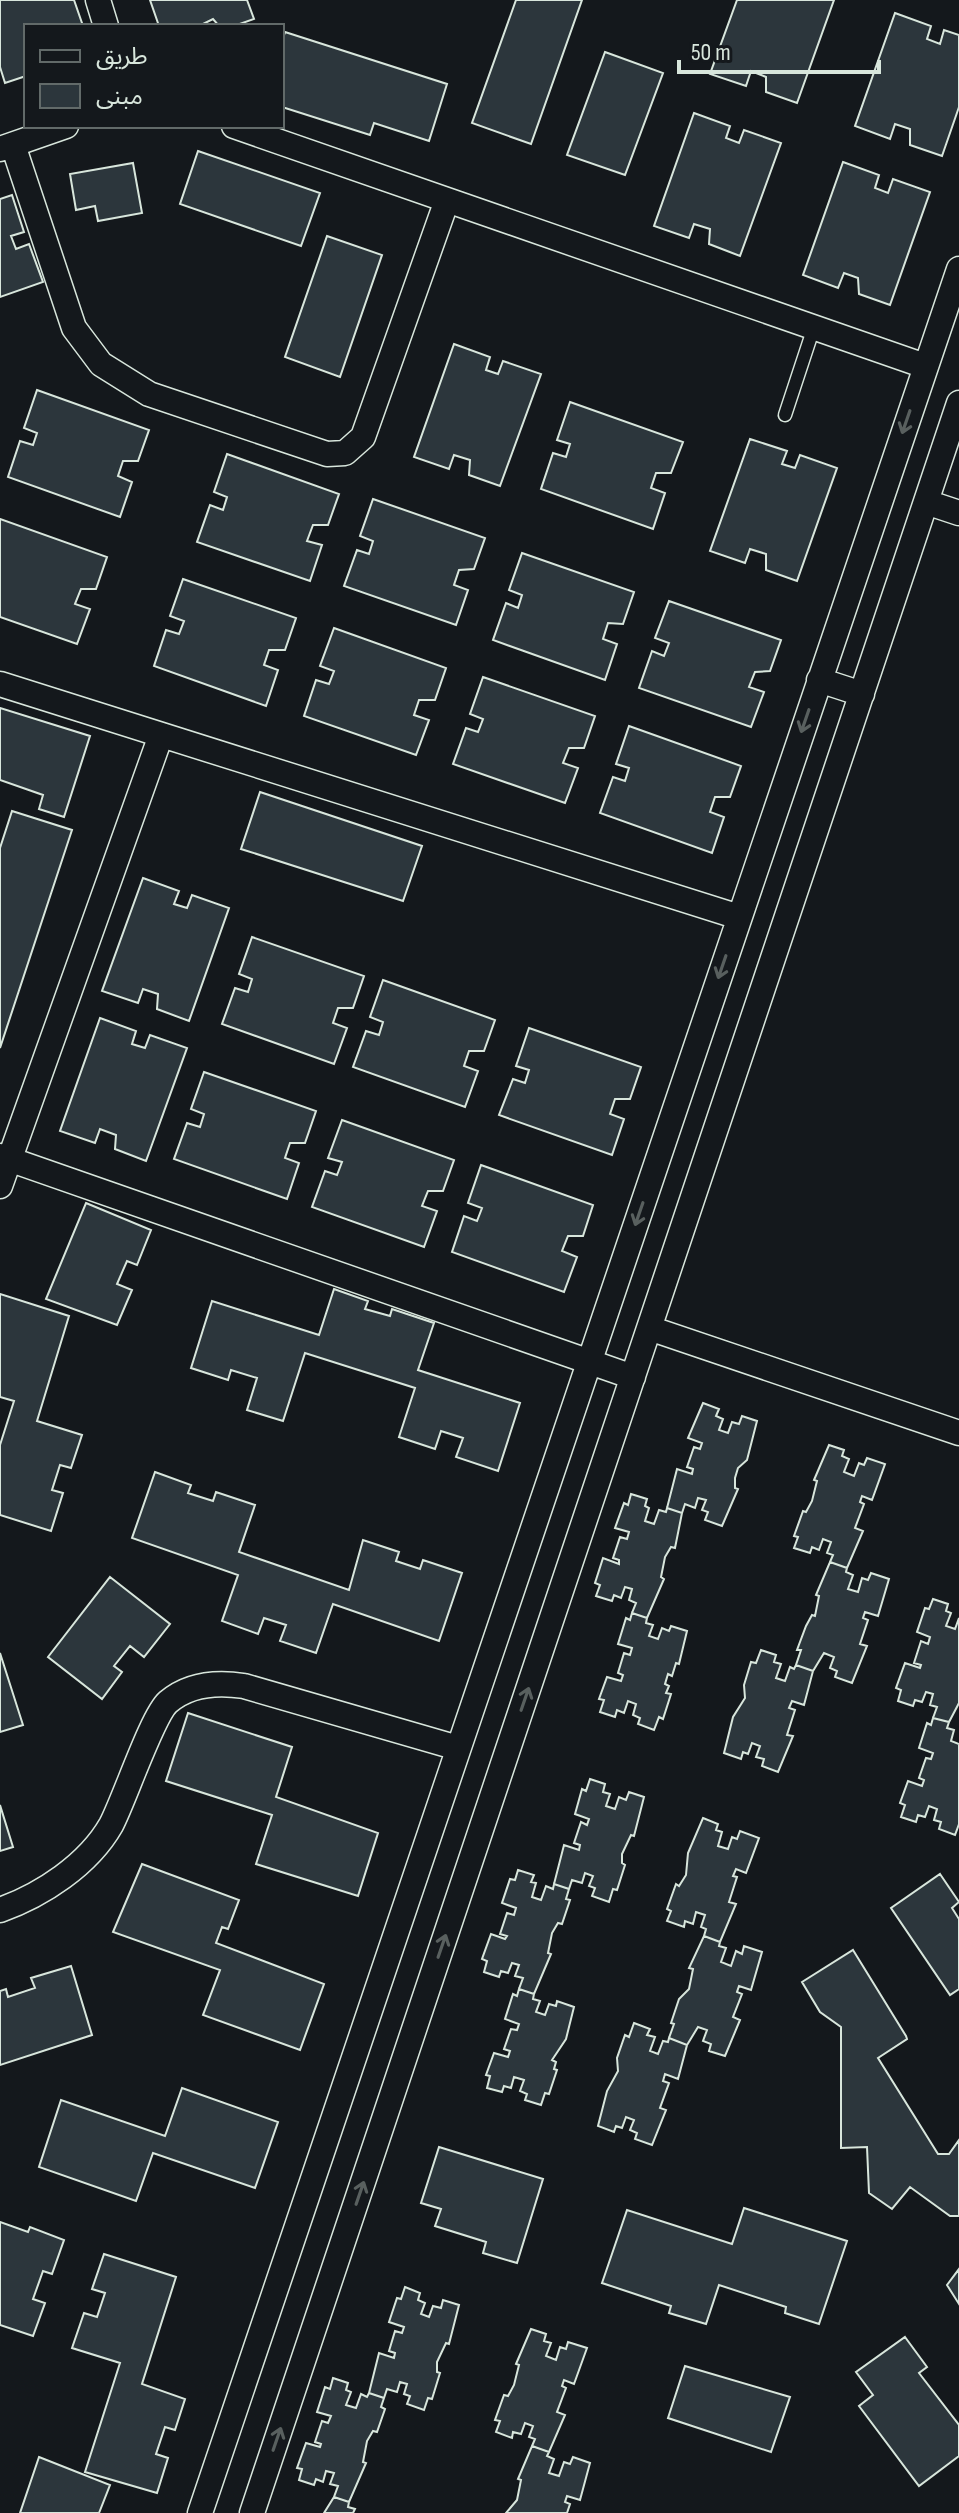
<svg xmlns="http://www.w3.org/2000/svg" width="959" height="2513" font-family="'Sofia Sans Condensed','Noto Sans Arabic',sans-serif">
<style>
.building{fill:#2c363c;stroke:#d8e6dc;stroke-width:2}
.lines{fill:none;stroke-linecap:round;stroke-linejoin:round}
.service-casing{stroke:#d8e6dc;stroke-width:15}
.minor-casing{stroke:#d8e6dc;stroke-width:27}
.service{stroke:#14181c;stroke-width:12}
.minor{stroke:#14181c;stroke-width:24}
.oneway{stroke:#59605f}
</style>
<rect width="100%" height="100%" fill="#14181c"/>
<path class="building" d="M0,0H74L83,26H26V76L5,83L0,67Z
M150,0H247L254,19L234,26H219L213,19L199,26H159Z
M516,0H582L531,144L472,123Z
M737,0H834L797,103L766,92V77L751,71L746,86L710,74Z
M895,13L931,26L927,39L940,44L944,30L959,35V107L942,156L910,145V129L895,124L890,139L855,126Z
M285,32L447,84L429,141L374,123L370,135L282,107V42Z
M605,52L663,73L625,175L567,155Z
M694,113L730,126L726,138L739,143L744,130L781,143L740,256L709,244L710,229L694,224L689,238L654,226Z
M198,151L320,193L301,246L180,204Z
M843,162L879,175L875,188L888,193L893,179L930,192L890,305L859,294L858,278L844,273L838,288L803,275Z
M133,163L142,213L98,221L95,206L76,210L70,174Z
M12,195L24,232L11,236L16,249L29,244L43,282L0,297V199Z
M327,236L382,255L340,377L285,357Z
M454,344L490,357L486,370L498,374L503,361L541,374L500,486L469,475L470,460L454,455L449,469L414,457Z
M37,390L149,430L138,461H123L118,476L132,482L120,517L8,477L20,441L33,445L37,433L24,428Z
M570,402L683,442L671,473H656L651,488L665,493L653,529L541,489L553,453L566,457L570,444L557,440Z
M750,439L787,451L782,464L795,468L800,455L837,468L797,581L766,570V554L750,549L745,563L710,551Z
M227,454L339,494L328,525H313L307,541L322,545L310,581L197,542L210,505L223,510L227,497L214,492Z
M373,499L485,538L474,569L459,570L454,585L468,590L456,625L344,586L357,550L369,554L373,541L360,536Z
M0,519L107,557L96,589H81L75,604L90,609L77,644L0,617Z
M522,553L634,592L623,624L608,623L603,639L617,644L605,680L493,640L506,603L518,608L522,595L509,590Z
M183,579L296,618L285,650H269L264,665L278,670L266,706L154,666L166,630L179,634L184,621L170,616Z
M669,601L781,640L770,671L755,672L749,687L764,692L751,727L639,688L652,651L664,656L669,643L655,638Z
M334,628L446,668L435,700H419L414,715L429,720L416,755L304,716L316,680L329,684L334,671L320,666Z
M483,677L595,716L584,748H569L563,763L578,768L565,803L453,764L466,728L478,732L483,719L470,714Z
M0,708L90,736L64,817L39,809L43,795L0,780Z
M629,726L741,766L730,797H715L710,812L724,817L712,853L600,813L613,777L625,781L629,768L616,764Z
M260,792L422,846L403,901L241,849Z
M12,811L72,830L0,1048V848Z
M143,878L179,891L174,904L187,908L192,895L229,908L189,1021L157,1009L158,994L143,989L138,1003L102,991Z
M252,937L364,976L353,1008H338L333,1023L347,1028L334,1064L222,1024L235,988L248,992L252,979L239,974Z
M383,980L495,1020L484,1051H469L464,1066L478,1071L465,1107L353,1067L366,1031L379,1035L383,1022L370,1017Z
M100,1018L136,1031L132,1044L145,1048L150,1035L187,1048L146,1161L115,1149L116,1135L100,1129L95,1143L60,1131Z
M529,1028L641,1067L630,1099H615L610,1114L624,1119L612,1155L499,1115L513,1079L525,1083L529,1070L516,1066Z
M204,1072L316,1111L305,1143H290L285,1158L299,1163L287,1199L174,1159L187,1123L200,1127L204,1114L191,1109Z
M342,1120L454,1160L443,1191H428L422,1206L437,1211L424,1247L312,1207L325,1171L337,1175L342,1162L328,1158Z
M481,1165L593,1205L583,1236H568L562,1251L577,1257L564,1292L452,1252L464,1216L477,1221L482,1208L468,1203Z
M86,1203L151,1230L137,1265L127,1261L117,1284L132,1290L117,1325L46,1299Z
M334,1289L368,1301L365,1309L390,1316L392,1309L434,1323L418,1370L520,1403L498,1471L456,1457L463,1438L441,1431L435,1449L399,1437L415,1388L305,1353L283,1421L247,1410L257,1378L231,1370L228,1380L191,1368L212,1301L319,1335Z
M0,1294L69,1316L37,1421L82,1435L71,1468L60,1465L52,1490L63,1493L51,1531L0,1515V1445L14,1401L0,1397Z
M703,1403L719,1409L716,1416L723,1419L719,1430L728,1433L732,1422L739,1424L742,1416L757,1421L747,1460L738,1468L735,1478V1488L738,1489L722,1526L705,1520L708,1512L702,1510L706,1500L698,1498L695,1508L685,1504L682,1513L667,1508L677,1469L692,1474L693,1469L687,1467L694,1447L700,1449L702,1443L688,1438Z
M829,1445L844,1450L842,1456L849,1459L844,1472L854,1476L859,1463L864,1465L867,1458L885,1464L872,1500L862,1496L860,1502L864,1504L855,1528L863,1531L847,1568L830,1562L833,1555L827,1553L831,1542L823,1539L819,1550L812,1547L810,1553L794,1548L798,1537L794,1536L803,1511L806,1512L812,1501L817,1481L814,1480Z
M155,1472L191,1485L188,1493L213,1501L216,1492L255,1505L239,1552L349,1590L363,1540L399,1552L396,1561L420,1569L423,1560L462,1573L439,1641L333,1604L316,1653L280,1641L286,1625L264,1618L258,1634L222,1621L238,1575L132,1538Z
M631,1494L647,1499L645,1506L649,1508L645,1521L654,1524L659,1510L666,1512L667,1508L682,1513L675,1548L671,1547L665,1557L661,1577L664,1579L647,1618L632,1613L636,1603L629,1600L632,1589L625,1587L621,1598L614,1595L612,1601L596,1596L600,1585L595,1583L603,1558L619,1564V1560L613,1558L620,1537L627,1539L629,1532L615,1528L624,1503L628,1505Z
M830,1562L847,1568L846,1572L853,1575L848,1589L858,1592L862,1578L868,1580L871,1573L889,1579L878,1616L865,1612L863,1618L868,1620L860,1644L867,1646L852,1683L835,1677L837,1671L830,1668L834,1657L824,1653L813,1671L796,1665L801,1650H797L806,1626L812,1615L815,1616L819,1596L816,1595Z
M110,1577L170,1624L144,1657L130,1646L114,1666L122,1672L102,1699L48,1657Z
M933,1599L948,1604L946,1611L951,1613L946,1626L955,1629L959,1618V1703L949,1722L933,1718L937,1707L930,1705L933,1694L926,1692L922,1702L915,1700L913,1706L898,1701L901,1690L896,1688L905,1663L920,1668L921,1665L914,1663L921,1641L928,1644L930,1637L917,1632L925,1608L929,1609Z
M632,1613L647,1618L646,1623L653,1625L649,1636L658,1639L662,1628L669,1631L671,1626L687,1631L679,1664L676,1663L672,1676L668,1674L665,1684L669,1686L666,1693L671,1694L663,1719L659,1717L654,1730L638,1724L640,1718L633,1715L636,1704L628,1701L624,1713L617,1710L615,1717L600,1712L604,1700L599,1699L607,1677L621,1681L623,1675L618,1673L624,1653L630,1655L632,1648L618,1644L626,1618L630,1620Z
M761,1650L776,1655L774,1662L781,1664L776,1678L785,1681L790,1667L794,1669L796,1665L813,1671L804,1705L792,1701L789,1708L795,1710L787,1735L793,1736L778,1772L762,1766L764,1759L756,1757L760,1746L752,1743L748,1754L743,1752L741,1759L724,1753L733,1717L745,1698L744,1685L751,1662L756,1663Z
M0,1653L23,1725L0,1732Z
M188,1713L292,1747L276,1797L378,1833L358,1896L256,1864L272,1815L166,1781Z
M933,1718L949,1722L947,1728L954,1730L951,1741L959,1744V1824L955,1835L939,1829L941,1822L934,1820L937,1809L929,1806L925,1817L918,1815L916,1822L901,1817L905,1805L900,1803L908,1781L922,1786L924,1780L919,1778L926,1758L931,1759L933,1753L919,1748L927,1723L931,1725Z
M590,1779L605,1784L603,1792L610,1794L606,1806L615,1809L619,1797L626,1800L629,1792L644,1797L634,1836L631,1835L622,1854V1863L625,1865L617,1890L613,1889L609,1902L592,1896L595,1888L589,1886L593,1876L585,1873L582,1883L572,1880L569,1889L554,1884L564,1845L579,1850L580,1845L574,1843L581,1822L587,1825L589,1819L575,1814L582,1789L586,1791Z
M0,1805L13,1847L0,1851Z
M703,1818L718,1824L716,1830L722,1832L718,1846L728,1849L732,1837L737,1839L740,1831L759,1838L746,1873L736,1869L733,1876L737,1877L729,1902L736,1904L720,1942L704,1936L706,1929L701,1927L705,1915L696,1912L693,1924L685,1921L684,1927L667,1921L671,1911L667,1909L676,1884L679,1886L686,1875L688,1853Z
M142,1864L239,1900L228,1929L222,1927L216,1943L324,1984L300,2050L203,2015L220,1970L113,1932Z
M518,1870L534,1875L531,1882L536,1883L532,1897L541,1900L546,1886L553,1889L554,1884L569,1889L566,1899L570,1900L562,1924L558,1923L552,1933L548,1953L551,1954L534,1994L519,1989L523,1978L515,1976L519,1965L512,1963L508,1973L501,1971L499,1977L484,1972L487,1961L482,1959L491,1934L505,1939L507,1936L500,1934L507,1913L514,1915L516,1908L502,1903L510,1879L515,1880Z
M940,1874L959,1902L952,1908L959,1919V1989L950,1995L891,1908Z
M704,1936L720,1942L719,1946L726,1948L721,1962L731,1966L736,1951L742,1954L744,1946L762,1952L751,1990L739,1986L737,1992L742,1994L733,2017L740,2020L725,2056L709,2051L711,2044L703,2041L707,2030L698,2027L687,2045L669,2038L674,2024L671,2023L679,1999L689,1989L693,1969L689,1968Z
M853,1950L906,2036L907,2039L878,2058L938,2154H949L959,2140V2216H950L910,2187L892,2209L869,2193L867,2147L841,2148V2027L820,2012L802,1982Z
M71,1966L92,2035L0,2065V1991L6,1989L8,1997L35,1988L31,1978Z
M519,1989L534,1994L533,1999L540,2001L536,2012L545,2015L549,2004L556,2006L557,2001L574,2007L566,2039L552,2060L556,2062L554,2069L557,2070L549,2094L545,2093L541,2105L525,2100L527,2094L520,2091L524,2080L514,2077L511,2088L504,2086L502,2092L487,2088L490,2076L486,2075L494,2053L508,2057L510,2051L504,2049L511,2029L517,2030L519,2024L505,2019L513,1994L517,1996Z
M634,2023L650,2029L647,2035L655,2037L650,2051L658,2054L663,2041L668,2042L669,2038L687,2045L678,2079L665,2074L663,2081L669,2083L660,2108L666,2110L652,2145L635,2139L637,2133L630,2130L634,2120L626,2117L622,2128L616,2126L614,2132L598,2126L607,2091L618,2071L617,2058L625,2035L629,2037Z
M182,2088L278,2122L255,2188L153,2153L136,2201L39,2167L61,2100L165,2136Z
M439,2147L543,2179L517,2263L483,2253L486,2242L435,2226L441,2209L421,2203Z
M744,2208L847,2241L819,2324L785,2313L786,2307L719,2285L706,2324L669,2313L671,2306L602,2283L627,2210L732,2244Z
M0,2222L28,2232L30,2227L64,2240L52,2274L43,2271L33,2299L45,2303L33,2336L0,2325Z
M104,2254L176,2277L142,2384L185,2399L175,2430L165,2427L156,2454L168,2458L157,2493L85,2472L120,2363L72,2348L84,2313L97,2317L105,2293L92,2289Z
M959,2269V2304L947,2285Z
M405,2287L420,2293L418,2300L425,2303L421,2314L429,2317L433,2306L441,2308L443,2300L459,2305L449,2344L446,2343L437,2362V2372L440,2373L432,2399L428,2398L424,2410L407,2404L410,2396L404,2394L407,2384L400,2382L397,2392L387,2389L384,2398L369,2393L379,2353L394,2358L395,2353L389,2351L395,2331L402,2333L404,2327L389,2322L397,2298L401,2299Z
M531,2329L546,2334L544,2341L551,2343L546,2356L556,2360L560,2347L566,2349L568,2342L587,2348L574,2384L564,2380L562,2386L566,2388L557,2412L565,2415L549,2452L532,2446L535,2439L529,2437L533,2426L525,2423L521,2434L513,2432L512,2438L496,2432L500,2421L495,2420L504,2395L508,2396L514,2385L519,2365L516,2364Z
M905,2337L927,2367L919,2373L959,2425V2456L919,2486L859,2406L873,2395L856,2372Z
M685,2366L790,2397L771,2452L668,2418Z
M333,2378L348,2383L346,2390L351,2392L346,2405L356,2408L361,2394L367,2397L369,2393L384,2398L381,2407L385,2409L377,2432L373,2431L367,2441L363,2462L366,2463L349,2502L334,2497L338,2486L330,2484L334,2473L326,2471L323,2482L316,2479L314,2485L299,2480L302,2469L297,2468L306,2443L320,2447L321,2444L315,2442L322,2421L328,2423L331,2416L317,2412L325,2387L330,2389Z
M532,2446L549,2452L547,2456L554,2459L549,2473L559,2476L564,2462L570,2464L573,2457L590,2463L580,2500L567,2496L565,2502L570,2504L567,2513H506L517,2500L521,2480L518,2479Z
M39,2457L110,2485L99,2513H20Z
M334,2497L349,2502L348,2507L355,2509L353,2513H324Z"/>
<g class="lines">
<g class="service-casing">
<path id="service" d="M785,415L814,327"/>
</g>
<g class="minor-casing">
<path id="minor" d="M98,0L106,26
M234,126L925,366
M13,145L74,328L101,364L149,394L327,454L345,453L363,437L447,200
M0,149L66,126
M926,502L959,513
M819,680L862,694
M0,684L739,917
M0,1156L633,1377
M0,1186L161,735
M649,1328L959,1433
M0,1910C42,1895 88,1865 111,1825C124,1801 152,1716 168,1702C189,1684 218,1682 244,1686L458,1748
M200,2513L959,269
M252,2513L959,403"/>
</g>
<use href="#service" class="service"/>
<use href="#minor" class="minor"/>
</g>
<defs><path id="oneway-shaft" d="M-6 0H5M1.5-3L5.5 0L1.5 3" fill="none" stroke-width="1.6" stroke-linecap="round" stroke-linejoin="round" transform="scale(2)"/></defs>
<g class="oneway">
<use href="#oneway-shaft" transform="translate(906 422) rotate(109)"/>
<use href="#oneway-shaft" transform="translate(805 721) rotate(109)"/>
<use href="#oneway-shaft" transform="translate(722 967) rotate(109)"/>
<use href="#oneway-shaft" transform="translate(639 1214) rotate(109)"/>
<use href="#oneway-shaft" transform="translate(525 1699) rotate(-71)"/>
<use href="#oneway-shaft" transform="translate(442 1946) rotate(-71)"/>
<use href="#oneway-shaft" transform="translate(360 2193) rotate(-71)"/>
<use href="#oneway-shaft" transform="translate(277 2439) rotate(-71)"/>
</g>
<rect x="24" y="24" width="260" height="104" fill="#14181c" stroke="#626a69" stroke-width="2"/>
<rect x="40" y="50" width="40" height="12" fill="#14181c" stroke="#626a69" stroke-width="2"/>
<text x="96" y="64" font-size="24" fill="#d8e6dc">طريق</text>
<rect x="40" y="84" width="40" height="24" fill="#2c363c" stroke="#626a69" stroke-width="2"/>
<text x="96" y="104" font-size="24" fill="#d8e6dc">مبنى</text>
<path d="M679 60v12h200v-12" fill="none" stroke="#d8e6dc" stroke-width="4"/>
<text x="691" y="60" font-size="24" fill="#d8e6dc" stroke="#14181c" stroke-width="6" paint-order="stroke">50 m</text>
</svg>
